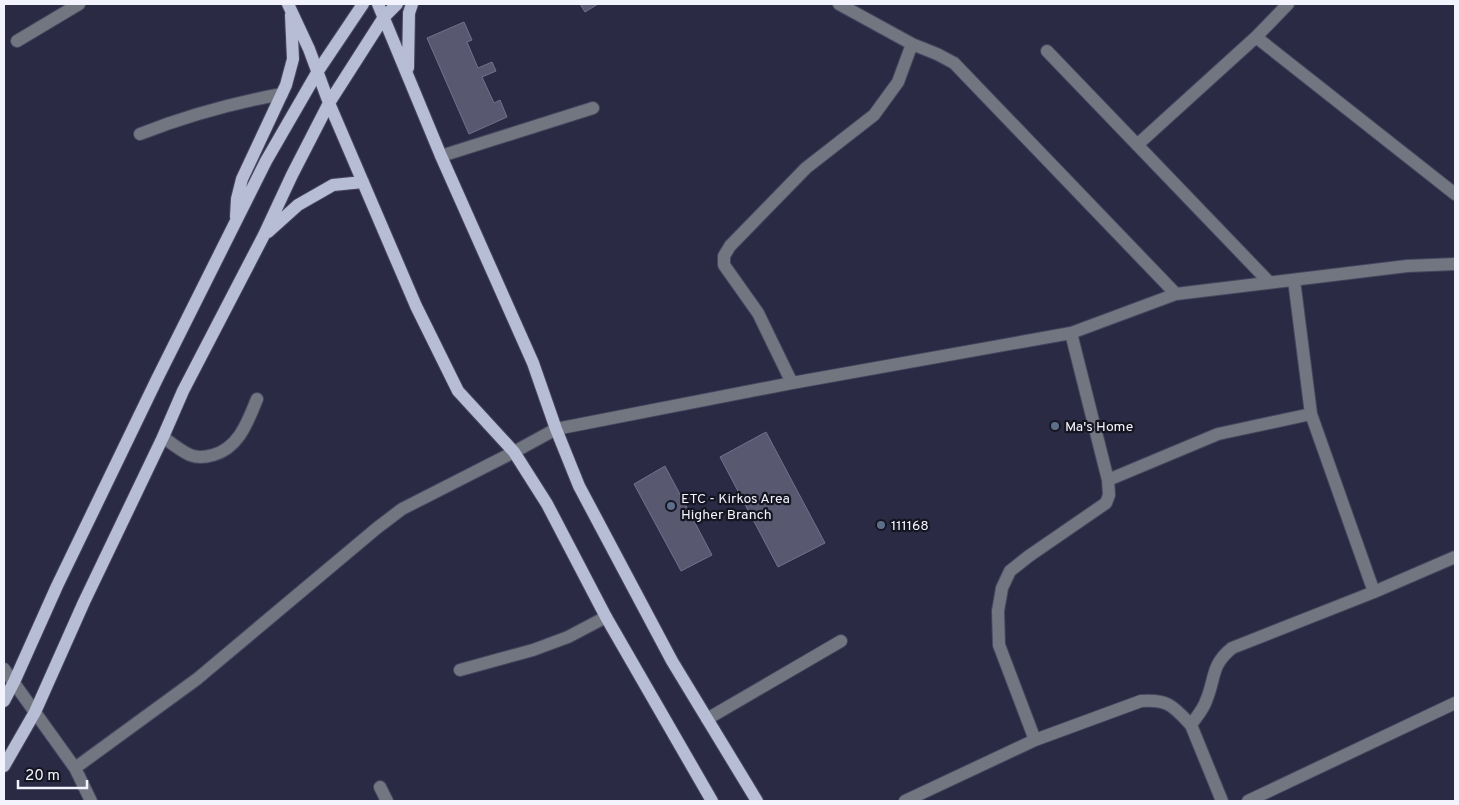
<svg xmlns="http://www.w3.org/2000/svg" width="1459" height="805" font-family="Overpass,sans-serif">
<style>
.building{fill:#585871;stroke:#717190}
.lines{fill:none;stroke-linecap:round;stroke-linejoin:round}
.minor-casing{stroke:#47465f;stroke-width:14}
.major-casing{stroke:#47465f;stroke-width:14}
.minor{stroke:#727681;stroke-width:12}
.major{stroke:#b6bdd5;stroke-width:12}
.service-dot{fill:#5c6f8a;stroke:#151521;stroke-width:2}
.labels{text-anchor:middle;stroke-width:4.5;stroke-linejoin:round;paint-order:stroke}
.poi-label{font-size:14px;fill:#f2f3fd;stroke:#151521;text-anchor:start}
</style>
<rect width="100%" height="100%" fill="#2b2a45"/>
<path class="building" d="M580,4H598L585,12Z
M464,22L472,40L467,42L478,68L492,62L496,71L482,77L494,103L500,100L507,117L469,134L427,38Z
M766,432L825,543L778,567L720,457Z
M665,466L712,555L681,571L634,484Z"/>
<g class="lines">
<g class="minor-casing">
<path id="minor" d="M839,4L912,44L937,54L954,63L1176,294
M1288,4L1256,37L1455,194
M17,41L79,4
M1047,51L1269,282
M140,134C186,116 233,103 282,94
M1137,145L1256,37
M441,156L593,108
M1071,333L1108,480
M792,383L758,313L724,265V256L730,246L806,168L874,115L898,82L912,44
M1311,414L1374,592L1455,557
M163,437C171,443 181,451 190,455C197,458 206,457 213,455C239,448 248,421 257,399
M4,669L75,768L91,801
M460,670L533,650L568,637L606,617
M707,719L841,641
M1191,725L1222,801
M1035,740L1141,701C1168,699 1173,706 1191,725C1196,717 1203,710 1206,701C1216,678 1210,666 1232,648L1374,592
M75,768L197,679L377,528L402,509L514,452L556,429L792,383L1071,333L1176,294L1407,266L1455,264
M380,787L387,801
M905,801L1035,740L999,645L998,611L1002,588L1010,571L1029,556L1106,503L1109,495L1108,480L1218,434L1311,414L1294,280
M1248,801L1455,703"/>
</g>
<g class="major-casing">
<path id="major" d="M288,4L309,49L329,103L416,306L458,391L514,452L547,504L606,617L712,801
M378,4L441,156L533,363L556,429L579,486L672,661L757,801
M408,68L409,13L412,4
M236,217L237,199L242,179L286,85L293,59L291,15
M268,232L298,205L333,185L363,182
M4,701L14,682L57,586L157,379L266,161L318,71L363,4
M4,766L35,712L84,602L163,437L183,391L264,235L292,175L329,103L384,17L397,4"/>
</g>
<use href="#minor" class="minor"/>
<use href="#major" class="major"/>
</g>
<g class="service-dot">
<circle cx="1055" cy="426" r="5"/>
<circle cx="671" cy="506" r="5"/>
<circle cx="881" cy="525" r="5"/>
</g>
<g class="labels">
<g class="poi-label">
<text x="1065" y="431">Ma's Home</text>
<text x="681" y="503">ETC - Kirkos Area<tspan x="681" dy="16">Higher Branch</tspan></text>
<text x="891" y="530">111168</text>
</g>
</g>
<rect width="1459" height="805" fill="none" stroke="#f2f3fd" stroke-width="10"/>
<path d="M18 780v8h69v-8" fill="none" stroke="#f2f3fd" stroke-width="2.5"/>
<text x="25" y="780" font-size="15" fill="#f2f3fd" stroke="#151521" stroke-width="4" paint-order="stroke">20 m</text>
</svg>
